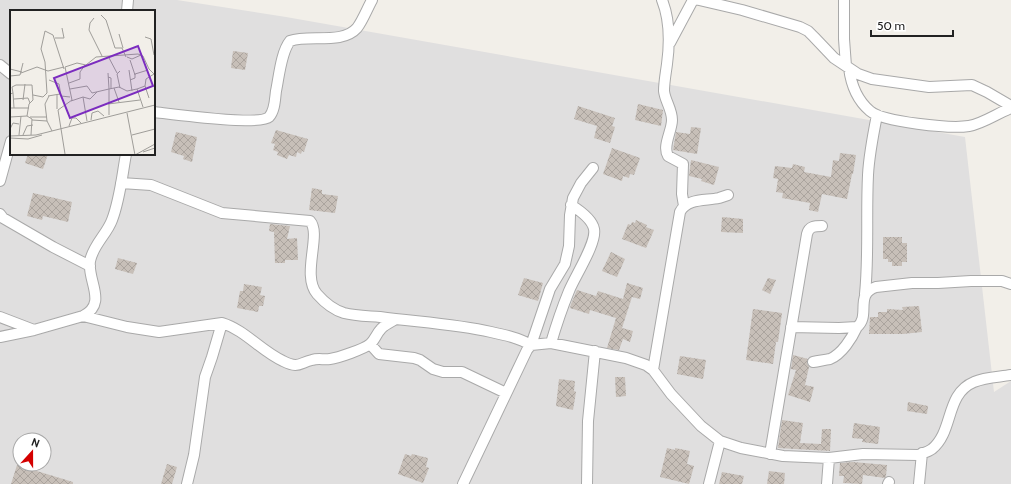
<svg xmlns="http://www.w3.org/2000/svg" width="1011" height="484" font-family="Cabin,sans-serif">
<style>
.residential{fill:#e0dfdf;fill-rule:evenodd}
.building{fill:url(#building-cross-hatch)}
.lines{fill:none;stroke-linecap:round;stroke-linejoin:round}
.street-casing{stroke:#a9a9a9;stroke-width:12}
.street{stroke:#fff;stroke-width:10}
.inset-road{fill:none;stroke:#9f9d99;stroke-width:1}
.view{fill:#7b2cbf;fill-opacity:0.15;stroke:#7b2cbf;stroke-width:2}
.inset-edge{fill:none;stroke:#222;stroke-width:2}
</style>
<defs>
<pattern id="building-cross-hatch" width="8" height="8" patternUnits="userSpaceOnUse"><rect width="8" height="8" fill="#c7bfb8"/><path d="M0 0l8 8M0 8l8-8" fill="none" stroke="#aba49e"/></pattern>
</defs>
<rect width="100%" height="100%" fill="#f2efe9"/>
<path class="residential" d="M0,0H177L286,17L965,137L994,392L1011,381V484H0ZM11,11H154V154H11ZM20,440H44V464H20Z"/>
<path class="building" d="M233,51L248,53L245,70L231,68Z
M638,104L663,110L661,126L635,120Z
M578,106L615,118L612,126L615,127L610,143L594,138L597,126L574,119Z
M691,127L701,128L697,154L673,150L676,132L690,134Z
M276,130L308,139L304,152L302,151L301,154L297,152L296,157L289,155L287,159L277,155L278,152L273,150L275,144L271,143Z
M176,132L197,137L192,162L183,159L184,156L171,152Z
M612,148L640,158L634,175L630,174L629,178L623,176L622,181L603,174Z
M840,153L856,155L853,174H852L847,199L822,194L818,212L809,210L810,203L782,198L783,193L776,192L778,179L773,178L775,166L792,168L793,164L805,167L804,172L831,177L833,160L839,161Z
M28,154H48L43,169L25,163Z
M691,160L719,167L714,185L701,181L702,179L689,176Z
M312,188L322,190V194L338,196L335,213L309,210Z
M33,193L72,202L68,222L43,216L42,220L27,216Z
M722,217L743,219V233L721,232Z
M636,220L647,225L646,227L654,230L646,248L622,239L628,224L631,225L632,222L635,223Z
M270,224L290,226L287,239L297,238L298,260H285V263H275L274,232L269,231Z
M883,237H902V243H907V262H902V266H892V262H888V259H883Z
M611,252L625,259L617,277L602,271Z
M118,258L137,263L133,274L115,269Z
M524,278L543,283L538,301L518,295Z
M768,278L776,280L770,294L762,290Z
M627,283L643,288L640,299L632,297L622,328L633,331L630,342L623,339L619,350L607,348L616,318L590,310L589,314L570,308L571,304L577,290L596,296L598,291L623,299Z
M244,284L262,287L260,295L265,296L263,306H259L258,312L237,308L240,291H243Z
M919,306L922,332L903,334H869L870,317H878V312H887V309L903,310L902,307Z
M753,309L782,313L778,342H776L773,364L746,360Z
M793,355L808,359L807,363L809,367L805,385L814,387L810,402L788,395L796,370L791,369Z
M680,356L706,360L703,379L677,374Z
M615,377H625L626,396L616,397Z
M559,379L575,381L574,391L576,392L573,410L556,406Z
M908,402L928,406L927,414L907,411Z
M782,420L803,423L800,443L821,444L822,429H831L830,451L778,448Z
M854,423L880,427L878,444L862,442L863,439L852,438Z
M667,448L675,450V448L690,451L687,464L694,466L689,484L660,477Z
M405,454L411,456L412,454L428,458L426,467L429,468L423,483L398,474Z
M853,462L887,465L886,476L885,478L863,475L862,484L843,483L844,476H839L840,463Z
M167,464L177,467L172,484H161Z
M17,465L73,482V484H11Z
M769,471L785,473L784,484H767Z
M722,472L744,476L742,484H719Z"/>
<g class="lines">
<g class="street-casing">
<path id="street" d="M662,0C670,20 670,42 667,64C666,72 664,82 664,91C665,101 672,109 672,120C672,131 662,146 668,156L683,164L682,194L684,206
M699,0L742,10L800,27L808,31L814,37L834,58L858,74L872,79L929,87L972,85L987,92L1011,106
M844,0V39L846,66
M127,11L128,0
M670,43L693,0
M0,65L11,74
M849,68C851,84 857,100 870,111C883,122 951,129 969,126C982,124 998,113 1011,108
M154,112C172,114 259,126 269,117C275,111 275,98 276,91C279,77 281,52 290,41C309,34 342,45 357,28C363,20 367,9 372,0
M0,181L11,141
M121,183L151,185L222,213L310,221C322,234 301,275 317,294C324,302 334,310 344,313C355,316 368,316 380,317C417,322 455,324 491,332C505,335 519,338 531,345L550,289L565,264L569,246L570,215L573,198L581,183L593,168
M0,214L3,218L53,247L90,266
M865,294C869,255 866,215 868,175C869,155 873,135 877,115
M83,316L127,327L159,332L222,323C245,330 261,351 283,361C299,369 299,363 312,360C318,358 324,360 330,359C338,358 364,349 370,344C375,340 376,334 381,329C384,325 391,322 396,319
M0,317L34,330
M791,327L839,328L857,327C871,316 854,294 876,287L912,283H938L971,281H1002L1011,284
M0,337L34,330L83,316C108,303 87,281 90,261C93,245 107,234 112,220C120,199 122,176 126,154
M551,343C556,326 562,308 569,291C575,276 597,243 594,229C592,219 579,210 571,205
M370,344L379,354L414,358L420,360L433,369L443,372H462L506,393
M813,362C819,361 824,360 830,359C842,354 852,338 857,327
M653,370L680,212C687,198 706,201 719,198C722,197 725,196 728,195
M770,454L807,234C809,226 815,226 822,226
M187,484L194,455L205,377L212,357L222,323
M463,484L527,350L531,345L551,343L626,358L646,365L653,370L671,394L701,426L720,441L741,448L783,456L829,458L863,454L918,455C923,453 928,452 932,449C954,431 945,394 974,382C985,377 999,377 1011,375
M587,484L588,421L595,351
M709,484L720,441
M827,484L829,458
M888,484L889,482
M919,484L922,453"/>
</g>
<use href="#street" class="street"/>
</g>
<g transform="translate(10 10)">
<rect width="145" height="145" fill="#f2efe9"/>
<path class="inset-road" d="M91,5L96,10L105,38H112L116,47M84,8L80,13L79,20L92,46M109,24L113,38M135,27L141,29L144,45M45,28H54L52,18M98,46L107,63M117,47L122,49L131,45M120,50L125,65M0,59L12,62M119,60L122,81M11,63L27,57L38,61L54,57M0,66L10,65L13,53M98,67L101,68V79M39,70L49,74L51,86L60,87M120,70L125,68V64L138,60M59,73L70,69V62L75,55M135,76L139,88M104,78L109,92M110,78L107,64L110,61M60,79L77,76L82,83L99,79L98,63M127,79L133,97M3,83L4,98M0,84L3,83L2,77L6,75H22L23,90L19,94L17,106L22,109L21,125M23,85L33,87L37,83L35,52L31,39L35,21L43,25L54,59M38,86L50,84M39,86L35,94L37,111L42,121M73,87L77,111M4,89L18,88L20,93M13,90L15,74M61,91L73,87L80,89L87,82M98,94L130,90M0,98H19M47,99V84M117,103L125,145M99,105V79L109,77L117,81L127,79L135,76L136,69L144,64M0,107L17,106M20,107H37M22,110L37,111M81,110L82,103L88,101L94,106M59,116L62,108H66L71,113M0,119L3,113L9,114M9,125L11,106M13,125L17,116L23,115M122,125L145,119M0,126L26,125L145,95M0,128L18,129L32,125M133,142L145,138M55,144L48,100L62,90L55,57L67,53L76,55L86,47L128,44L133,46L139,59L145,65M125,145L145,134"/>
<path class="view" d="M128,36L143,76L60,108L44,68Z"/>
<rect width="145" height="145" class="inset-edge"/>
</g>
<g transform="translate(32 452) rotate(21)"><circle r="19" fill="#ffffff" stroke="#a7a7a7"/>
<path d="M0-3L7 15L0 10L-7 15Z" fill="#d40000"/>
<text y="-6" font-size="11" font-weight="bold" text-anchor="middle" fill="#222222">N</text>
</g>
<path d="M871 30v6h82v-6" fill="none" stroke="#222222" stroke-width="2"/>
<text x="877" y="30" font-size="12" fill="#222222" stroke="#ffffff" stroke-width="3" paint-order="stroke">50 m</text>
</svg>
